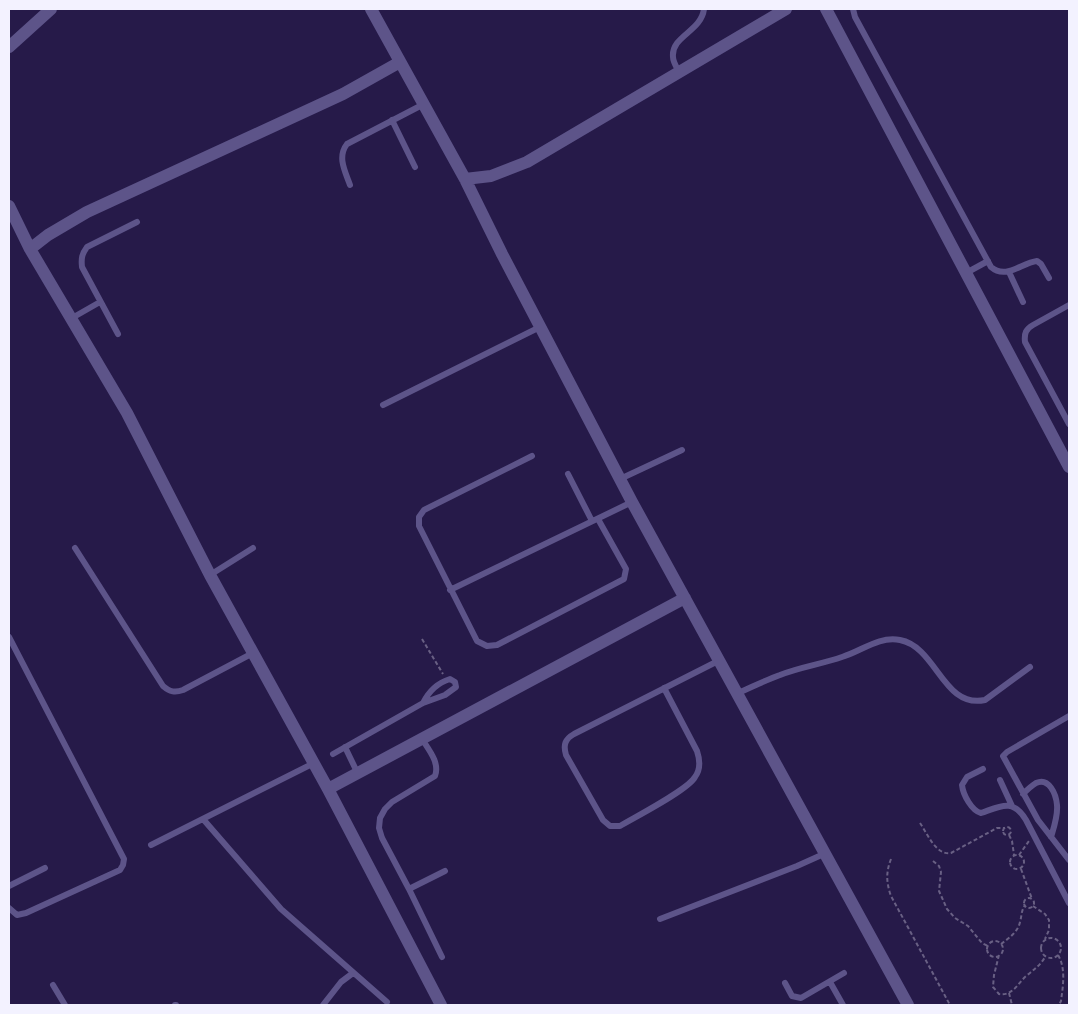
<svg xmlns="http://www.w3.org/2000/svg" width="1078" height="1014" font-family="'PT Sans',sans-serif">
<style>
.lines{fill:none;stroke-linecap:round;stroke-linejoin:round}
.path{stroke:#696084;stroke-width:2;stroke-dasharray:4 2.5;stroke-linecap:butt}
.lane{stroke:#5d5489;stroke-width:6}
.street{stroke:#5d5489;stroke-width:12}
</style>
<rect width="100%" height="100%" fill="#261a49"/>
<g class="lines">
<path class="path" d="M422,639L443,674
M920,823C927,833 936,856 951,853L997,828H1005
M1003 831a4 4 0 1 1 8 0a4 4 0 1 1-8 0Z
M1009,835L1012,841L1014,855
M1010 862a7 7 0 1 1 14 0a7 7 0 1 1-14 0Z
M1019,855L1029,841
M891,859C886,872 886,882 891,896L950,1005
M933,861L939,866L941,872L939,891L947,909L955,918L968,926L982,943L988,946
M1021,869L1032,899
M1024 903a5 5 0 1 1 10 0a5 5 0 1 1-10 0Z
M1033,906L1045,914L1049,920V930L1045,939
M1041 948a10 10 0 1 1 20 0a10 10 0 1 1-20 0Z
M987 949a8 8 0 1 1 16 0a8 8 0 1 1-16 0Z
M1001,944C1009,938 1018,932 1020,922C1022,915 1021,911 1025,905
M999,955L994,975L993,987L999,994C1012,996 1017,985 1025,977C1033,970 1040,966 1045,957
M1058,955C1066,968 1063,986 1061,1001L1059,1005
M1009,993L1012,1005"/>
<path class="lane" d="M853,9L855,17L991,267C1006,280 1021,263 1037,261L1041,264L1049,278
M679,72C677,68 673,62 673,57C671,36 701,32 704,9
M392,120L415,167
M350,185C345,171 337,157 347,144L424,104
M1009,272L1023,302
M966,273L988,261
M1069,305L1033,325C1026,329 1024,333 1025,342L1069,424
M72,318L100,302
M118,334L82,267C81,258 82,254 87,247L137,222
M383,405L540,327
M532,456L424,510L419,517V526L477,641L487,646L497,645L624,579L626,569L598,519
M568,474L592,521
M620,479L682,450
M75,548L163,686C170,692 175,693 183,690L253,653
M210,575L253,548
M450,590L632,502
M9,637L124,859L123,865L120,870L26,913L17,915L9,908
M664,688L697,751C700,760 701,769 695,777C688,790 635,817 620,826H610L603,820L566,755C563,745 565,739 574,734L720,660
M738,693C752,687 766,680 780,675C800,667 822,664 842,657C862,651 878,636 900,640C937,647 943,709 985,700L1030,667
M1069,716L1007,752L1003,756L1038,820L1069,860
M422,739C429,750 440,763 435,776L392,802L385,809L380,818L379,828L382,838L409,889L442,957
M345,747L358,774
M333,754L423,703L445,695L456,687L455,682L450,679C437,683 429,691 423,703
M983,769L967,777L962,785C963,795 972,811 981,813C1001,806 1013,798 1026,820L1069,903
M1000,780L1012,806
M1023,794C1027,790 1031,786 1036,783C1049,777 1056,794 1057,805C1058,816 1054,827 1051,837
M203,819L281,909L387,1002
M151,845L314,763
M9,886L45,868
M409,889L445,871
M660,919L797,866L826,853
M830,982L843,1005
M785,983L792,996L801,998L844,973
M53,985L65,1005
M175,1005H176
M323,1005L341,982L353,973"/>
<path class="street" d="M371,9L465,179L502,254L632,502L908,1005
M826,9L1069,467
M9,47L51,9
M465,179L491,176L527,162L786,9
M9,206L30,249L127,413L210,575L328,789L441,1005
M30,249L48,235L87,212L343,94L400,62
M328,789L685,598"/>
</g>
<rect width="1078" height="1014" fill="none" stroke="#f3f2ff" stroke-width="20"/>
</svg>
